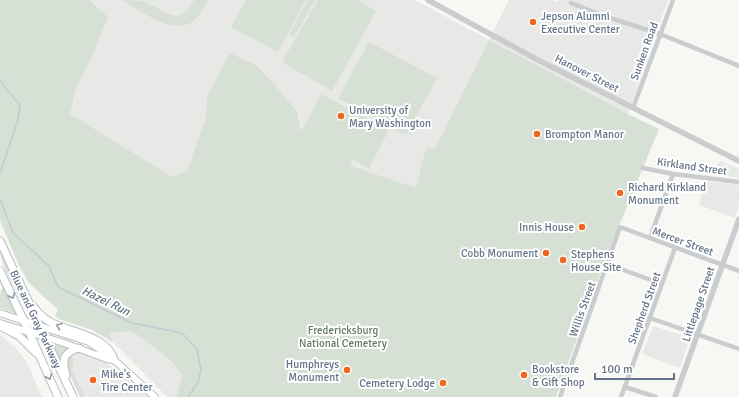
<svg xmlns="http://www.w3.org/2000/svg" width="739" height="397" font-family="Signika,sans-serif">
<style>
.built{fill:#e8e8e7}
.green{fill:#d7e0d5}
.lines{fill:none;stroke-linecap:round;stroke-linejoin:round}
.stream{stroke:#c1cbd1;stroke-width:1.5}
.secondary-casing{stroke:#bbbfc4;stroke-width:8}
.trunk-casing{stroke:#b9bcc0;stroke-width:9}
.minor{stroke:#caccd0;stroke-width:4.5}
.tertiary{stroke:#caccd0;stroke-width:5.5}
.secondary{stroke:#fff;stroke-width:6}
.trunk{stroke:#fff;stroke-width:7}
.oneway{stroke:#929dab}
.poi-dot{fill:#ef671c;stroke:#fff;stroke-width:1.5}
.labels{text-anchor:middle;stroke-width:4;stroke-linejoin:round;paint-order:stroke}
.poi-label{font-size:11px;fill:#647387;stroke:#fff;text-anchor:start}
.street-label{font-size:11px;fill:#647387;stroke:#fff}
.park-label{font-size:11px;fill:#61795f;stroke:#fff}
.water-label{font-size:12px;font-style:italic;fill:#5f7583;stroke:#fff}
</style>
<rect width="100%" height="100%" fill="#f7f7f4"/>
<path class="built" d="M0,0H415L489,40L509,0H553L558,2L559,0H668L628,114L559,235L345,165L185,192L3,85Z
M720,161L739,169V178L712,173Z
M705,181L739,185V204L735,218L699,205Z
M653,326L690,338L680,368L642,354Z
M132,331L170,360L182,377L176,397H167L113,342L110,333Z
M0,335L17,349L27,363L42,397H0Z
M75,351L81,352L103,361L114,368L150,397H85L72,371L74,358L68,356Z"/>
<path class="green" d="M0,0H89L108,17L92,56L75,91L70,114L172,177L187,171L206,118L207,96L230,53L257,66L280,91L297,112L301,132L321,94L389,130L369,168L352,159L351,166L416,188L426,148L435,149L489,40L628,114L659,129L607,255L556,397H176L182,376L170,360L132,331L110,333L113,342L92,330L59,319L55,316L58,310L29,283L19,266L0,220Z
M122,0C128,0 137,0 143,1C164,9 179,30 194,0H207C190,49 149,16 122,0Z
M246,0H306L278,52L231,27Z
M308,0H315L294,37L289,34Z
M318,0H357L376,11L332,91L282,62Z
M369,42L437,78L406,135L338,98Z
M0,249L23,297L24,300L21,301C14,286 0,265 0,249Z
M3,285L16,312L15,313L0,308V295Z
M52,344L69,348L62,356L60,361Z
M68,356L74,358L72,371L85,397H80L66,366Z"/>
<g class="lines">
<path class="stream" d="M0,79L3,85L20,105L18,120L0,173
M0,199L13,233L49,266L58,287L132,323L182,333L197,349L201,370L198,382L188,397"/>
<g class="secondary-casing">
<path id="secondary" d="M0,313L89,342L114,360L155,397
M0,323L64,343L107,359L114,360"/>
</g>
<g class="trunk-casing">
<path id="trunk" d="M0,241L73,397
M0,271L24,321L58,397
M33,306C38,313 44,319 52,323C70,332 108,336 114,360
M0,326L19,336L36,353
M66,375C62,360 62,353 79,348"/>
</g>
<path class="minor" d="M571,3L604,16L660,34L739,66
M633,108L673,0
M643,168L673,174L739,182
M650,238L673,174
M607,264L662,284
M650,318L739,349
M625,387L656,397
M560,397L620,227L739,271
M621,397L675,248"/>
<path class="tertiary" d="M428,0L536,59L739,161
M675,397L739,219"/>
<use href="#secondary" class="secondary"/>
<use href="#trunk" class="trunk"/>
</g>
<defs><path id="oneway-chevron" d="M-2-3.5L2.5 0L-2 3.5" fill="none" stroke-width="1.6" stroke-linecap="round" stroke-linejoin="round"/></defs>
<g class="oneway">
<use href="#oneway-chevron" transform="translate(12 296) rotate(64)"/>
<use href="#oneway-chevron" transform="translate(59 326) rotate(-158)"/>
<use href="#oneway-chevron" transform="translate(49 377) rotate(67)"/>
</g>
<g class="poi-dot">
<circle cx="533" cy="22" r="4"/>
<circle cx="341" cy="116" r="4"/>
<circle cx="537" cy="134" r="4"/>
<circle cx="620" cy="193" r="4"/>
<circle cx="582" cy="227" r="4"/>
<circle cx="546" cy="253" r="4"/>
<circle cx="563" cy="260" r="4"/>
<circle cx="347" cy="370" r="4"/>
<circle cx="524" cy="375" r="4"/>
<circle cx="93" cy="380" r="4"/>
<circle cx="443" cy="383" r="4"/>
</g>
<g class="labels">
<g class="poi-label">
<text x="541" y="20">Jepson Alumni<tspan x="541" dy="13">Executive Center</tspan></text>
<text x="349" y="114">University of<tspan x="349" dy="13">Mary Washington</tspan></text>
<text x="545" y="138">Brompton Manor</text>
<text x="628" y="191">Richard Kirkland<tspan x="628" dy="13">Monument</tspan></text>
<text x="574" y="231" text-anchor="end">Innis House</text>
<text x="538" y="257" text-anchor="end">Cobb Monument</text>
<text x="571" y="258">Stephens<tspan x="571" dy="13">House Site</tspan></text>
<text x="339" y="368" text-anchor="end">Humphreys<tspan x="339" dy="13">Monument</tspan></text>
<text x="532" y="373">Bookstore<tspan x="532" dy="13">&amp; Gift Shop</tspan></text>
<text x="101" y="378">Mike's<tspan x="101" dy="13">Tire Center</tspan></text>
<text x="435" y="387" text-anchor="end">Cemetery Lodge</text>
</g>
<g class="street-label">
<text transform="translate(644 51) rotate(-70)" y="4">Sunken Road</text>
<text transform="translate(587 73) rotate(27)" y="4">Hanover Street</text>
<text transform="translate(692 166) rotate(8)" y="4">Kirkland Street</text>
<text transform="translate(683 241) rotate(20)" y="4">Mercer Street</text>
<text transform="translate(698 304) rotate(-71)" y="4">Littlepage Street</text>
<text transform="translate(644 308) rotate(-70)" y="4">Shepherd Street</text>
<text transform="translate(582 309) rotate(-70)" y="4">Willis Street</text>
<text transform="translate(36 319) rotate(65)" y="4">Blue and Gray Parkway</text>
</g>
<g class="park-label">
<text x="343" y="334">Fredericksburg<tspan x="343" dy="13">National Cemetery</tspan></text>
</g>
<g class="water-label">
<text transform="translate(106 301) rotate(26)" y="4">Hazel Run</text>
</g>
</g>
<path d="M595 373v6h79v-6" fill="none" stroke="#647387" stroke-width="2"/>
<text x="601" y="373" font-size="12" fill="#647387" stroke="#ffffff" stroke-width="3" paint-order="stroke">100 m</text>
</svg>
